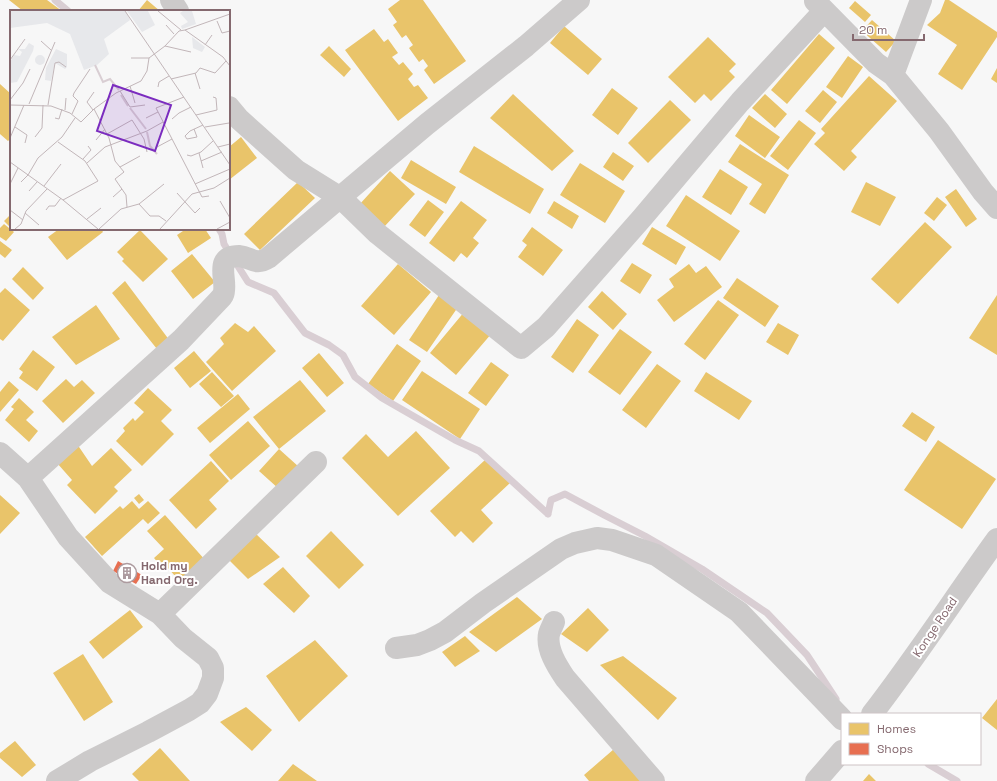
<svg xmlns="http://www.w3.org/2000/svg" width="997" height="781" font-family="'Space Grotesk',sans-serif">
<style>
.homes{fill:#e9c46a}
.shops{fill:#e76f51}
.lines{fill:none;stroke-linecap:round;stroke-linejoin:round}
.stream{stroke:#d9ced3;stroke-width:7}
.minor{stroke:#cccaca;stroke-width:22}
.labels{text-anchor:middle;stroke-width:4;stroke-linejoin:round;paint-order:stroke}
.poi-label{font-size:12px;font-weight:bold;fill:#85696f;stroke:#fff;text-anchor:start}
.street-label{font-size:12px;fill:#85696f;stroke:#fff}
.inset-river{fill:none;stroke:#d9ced3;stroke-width:2}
.inset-road{fill:none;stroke:#c2b6b9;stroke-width:1}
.view{fill:#7b2cbf;fill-opacity:0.15;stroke:#7b2cbf;stroke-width:2}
.inset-edge{fill:none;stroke:#85696f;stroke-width:2}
</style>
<rect width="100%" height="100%" fill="#f7f7f7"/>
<path class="homes" d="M9,0H47L62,11H23Z
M147,0L160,11H138Z
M400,0H423L466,61L434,84L424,70L428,66L423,59L419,62L409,48L413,45L406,35L402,38L393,25L397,22L388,9Z
M945,0H949L997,32V37L962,90L938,74L957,45L927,25L940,13Z
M855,1L871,15L865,22L849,8Z
M872,20L896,41L886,52L862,31Z
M564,26L602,59L588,75L550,43Z
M374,29L384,42L388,39L398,53L392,57L399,65L403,62L413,74L408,79L414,87L418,85L428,98L398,121L345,50Z
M819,34L835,48L787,104L771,90Z
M708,37L736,64L729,71L735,77L711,101L704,94L695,103L668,77Z
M329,46L351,69L344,77L320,55Z
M848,56L863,67L842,98L826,87Z
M997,68V83L991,79Z
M869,76L897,101L851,151L857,157L844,171L814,144L825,133L821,129Z
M0,84L11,94V138L8,141L0,134Z
M612,88L638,108L618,135L592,115Z
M823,90L837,102L820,123L805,111Z
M513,94L574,151L552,171L490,118Z
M765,94L787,114L775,128L752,108Z
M670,100L691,120L648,163L628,143Z
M749,115L780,137L765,158L735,136Z
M799,120L816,133L788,170L770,156Z
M241,137L257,158L229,180V147Z
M740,144L789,175L765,214L749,204L762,184L728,162Z
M474,146L544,189L530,214L459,172Z
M613,152L634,166L623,181L603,167Z
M411,160L456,187L446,204L401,178Z
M580,163L625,191L605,223L560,195Z
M720,169L748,187L731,215L702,197Z
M390,171L415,194L383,228L359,205Z
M298,182L315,198L260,250L244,234Z
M866,182L896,197L880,226L851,212Z
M956,189L977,219L966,227L945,197Z
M686,195L740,231L720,261L666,226Z
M937,197L947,205L934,221L924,213Z
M428,200L444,212L425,237L409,225Z
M461,201L487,220L473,238L479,243L467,258L461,253L454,262L429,243Z
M554,201L579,216L572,229L547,213Z
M11,214V228L4,221Z
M925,222L952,247L898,304L871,279Z
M4,224L14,232L6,241L0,237V228Z
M532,227L563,250L543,276L518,257L527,245L522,241Z
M652,227L686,247L676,265L642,244Z
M59,229H101L103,232L67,260L48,237Z
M186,229H205L211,238L188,253L177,235Z
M140,230L168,259L143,282L122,261L124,259L117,252Z
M0,241L12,250L5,258L0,254Z
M192,254L215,282L193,299L171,271Z
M632,263L652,275L640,294L620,281Z
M398,264L431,292L394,335L361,306Z
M689,264L696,273L706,266L722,287L674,322L657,300L674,287L669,279Z
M23,267L44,288L33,300L12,279Z
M737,278L779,306L765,327L723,298Z
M125,281L170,341L157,349L112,293Z
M5,288L30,310L3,341L0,339V293Z
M602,291L627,314L613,330L588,307Z
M439,295L458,307L427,352L409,340Z
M997,295V355L969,338Z
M718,300L739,315L705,360L684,344Z
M96,305L120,339L76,365L52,337Z
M465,311L492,333L456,375L430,353Z
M577,319L599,335L573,373L551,357Z
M235,323L248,332L254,326L276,351L232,391L206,362L224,344L220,338Z
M778,323L799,335L788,355L766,342Z
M620,329L652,352L620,395L588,372Z
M397,344L421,361L393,401L368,384Z
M33,350L55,367L37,391L19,378L23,372L19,369Z
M194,351L211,371L190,388L174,368Z
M319,353L344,383L327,397L302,368Z
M491,362L509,375L486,406L468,393Z
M657,364L681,381L646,428L622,410Z
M422,371L480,409L460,439L402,400Z
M212,372L234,396L221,407L199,384Z
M706,372L752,401L739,420L694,391Z
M66,379L74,387L82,380L95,393L63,423L42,401Z
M300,380L326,411L279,449L253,417Z
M9,381L19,390L0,412V392Z
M148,388L172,410L161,421L174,434L142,466L116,441L125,431L123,428L133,418L135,421L144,412L134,403Z
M238,394L250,409L210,443L197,428Z
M19,398L34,412L26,420L38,431L29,442L5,420L14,409L11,407Z
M912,412L935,427L926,442L902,426Z
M248,421L270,446L231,480L209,455Z
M416,431L450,468L398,516L342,458L366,434L388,457Z
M938,440L996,479L962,529L904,490Z
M77,444L92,466L111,448L132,470L114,487L118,491L95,514L67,485L72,480L57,463Z
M279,449L299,467L279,489L259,471Z
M486,459L510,483L481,510L493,523L473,543L461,531L455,537L430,511Z
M211,461L229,481L209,500L217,509L196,529L169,500Z
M139,494L144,500L139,504L134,498Z
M0,495L20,513L0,534Z
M132,501L139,509L148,501L160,513L148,524L143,519L102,556L85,537L120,506L123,509Z
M165,515L206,561L181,583L168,568L164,570L154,558L164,549L147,531Z
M331,531L364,565L339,589L306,556Z
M255,533L280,557L248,579L229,560Z
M283,567L310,596L294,613L263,584Z
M517,597L542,619L496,652L469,632Z
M588,608L609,630L587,652L561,634Z
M130,610L143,627L103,659L89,642Z
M465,636L480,651L455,667L442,652Z
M315,640L348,676L299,722L266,676Z
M83,654L113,702L84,721L53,673Z
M623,656L677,698L658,720L600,665Z
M997,699V730L982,718Z
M246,707L272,730L252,751L220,722Z
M15,741L36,765L22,777L0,758V753Z
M160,748L190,781H139L132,774Z
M614,749L641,781H589L584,775Z
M293,764L317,781H278Z
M869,774L876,781H863Z"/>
<path class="shops" d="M118,561L142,575L136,584L113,571Z"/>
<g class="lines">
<path class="stream" d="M55,0L68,11
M219,229L222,234L224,244L248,282L274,293L305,333L329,345L343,355L355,377L382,398L455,440L479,451L548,514
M548,514L551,500L565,494L604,515L645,536L702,569L767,613L807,655L836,699
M928,764L957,781"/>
<path class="minor" d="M171,0L178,11
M815,1L876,63L893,75L939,131L983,192L997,208
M893,75L921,0
M229,107L239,119L296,170L341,198L378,234L521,348L546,327L642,218L740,102L824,11
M0,453L28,478L68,537L110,583L160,614L183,638L208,658L213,668V678L207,694L200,703L189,710L148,732L90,761L57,781
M28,478L181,340L219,300C220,299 222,297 223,295C229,282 212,256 239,256C251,257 255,266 268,258L427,124L526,46L579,0
M160,614L316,462
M554,622C553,625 550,630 549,634C546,649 557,666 565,678L654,781
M396,648L417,645L430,640L445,632L483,603L561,549L575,543L597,538L612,540L656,555L739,612L842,719
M872,714C916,657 955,597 997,539
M816,781L842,751"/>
</g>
<defs>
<g id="building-ring" transform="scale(1)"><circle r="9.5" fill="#fff" stroke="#ad9b9f" stroke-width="1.5"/><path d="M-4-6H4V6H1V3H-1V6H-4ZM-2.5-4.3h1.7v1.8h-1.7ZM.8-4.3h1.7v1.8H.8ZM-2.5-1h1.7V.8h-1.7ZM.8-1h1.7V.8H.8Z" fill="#ad9b9f"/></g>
</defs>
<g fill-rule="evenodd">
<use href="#building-ring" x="127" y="573"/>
</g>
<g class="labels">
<g class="poi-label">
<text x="141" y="570">Hold my<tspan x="141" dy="14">Hand Org.</tspan></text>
</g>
<g class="street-label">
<text transform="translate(935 627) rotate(-56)" y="4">Konge Road</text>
</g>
</g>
<g transform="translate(10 10)">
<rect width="220" height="220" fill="#f7f7f7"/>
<path d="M0,1H116L120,10L94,29L99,44L87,55L74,60L60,24L37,13L0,18ZM117,1H138L145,15L132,22ZM173,1H182L186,14L172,19L171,16L178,12L170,3ZM182,27L195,37L192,42L183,38ZM19,33L24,36L23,41L7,72L0,73V52L4,45L10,46L12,42L8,39H15ZM46,39L57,44V57L55,59L45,53L41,71L35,70L36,58ZM25 50a5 5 0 1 1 10 0a5 5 0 1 1-10 0Z" fill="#e7e8eb"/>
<path class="inset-river" d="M85,55L93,72L100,69L109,80M111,85L118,96M120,98L136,119M137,122L140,136L147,144"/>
<path class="inset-road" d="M115,1L220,155M148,1L171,20M207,11L212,23L220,21M156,15L164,24M175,20L220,4M31,31L41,40M195,35L202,25M155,36L181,42M121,48H139M0,50L15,29M185,63L190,79M161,69L186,63L190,58L205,63L216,51M120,76L125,93M148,77L149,72L159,66M110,81L120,97L135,95M174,87L146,98L192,187L199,186M0,90L13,73L20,59M19,94L45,32M0,95L41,96L60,103L71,112M38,95L45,53L49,52L56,57M84,99L99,128L105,151L114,162L105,169L116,185L117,197M55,100L56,88M83,100L77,92L84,82M62,104L68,91L63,86L64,83L80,59M186,105L207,100L206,88L203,87M45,108L49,109L52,99M136,108L148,102M162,109L169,103L181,97M71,112L84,99L106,83L131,71L137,61L139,48L155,36L169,21L175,20L213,47L220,56M5,117L17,125L15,133M195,117L219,113M184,119L187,127L177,129L175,126L180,121L193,115M97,124L122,110L134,129L137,142M25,127L32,118L33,95M0,128L14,95M86,130L95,119M48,132L75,151L88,171L53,190M147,137L162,129M208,137L220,134M189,143L193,158M177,145L181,146L191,142L203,131M73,149L81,140L78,136M191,151L212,142M0,152L53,190L88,219M77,153L95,137L137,121L153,112M110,157L130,146M11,172L18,165L28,148L52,127L65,108M0,174L8,158M185,174L220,159M34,176L51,154M19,181L27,172M167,183L185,203L190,198M103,187L112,179M210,191L220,208M129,194L140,206H149L156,211M0,200L13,210M36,200L39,196H45L51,188M15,203L29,215M77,209L91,198M5,219L11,214L16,201L37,179M89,219L111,199L129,194L154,174M150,219L182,184L204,178L220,168M207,219L220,212"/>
<path class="view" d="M103,75L161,95L145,141L87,121Z"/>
<rect width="220" height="220" class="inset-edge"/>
</g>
<rect x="841" y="713" width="140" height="52" fill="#ffffff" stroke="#cec3c5"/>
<rect x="849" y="723" width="20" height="12" fill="#e9c46a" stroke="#cec3c5"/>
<text x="877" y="733" font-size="12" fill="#85696f">Homes</text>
<rect x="849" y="743" width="20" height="12" fill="#e76f51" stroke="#cec3c5"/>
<text x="877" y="753" font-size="12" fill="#85696f">Shops</text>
<path d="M853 34v6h71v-6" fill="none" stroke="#85696f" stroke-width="2"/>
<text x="859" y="34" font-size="12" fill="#85696f" stroke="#ffffff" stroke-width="3" paint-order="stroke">20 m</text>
</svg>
